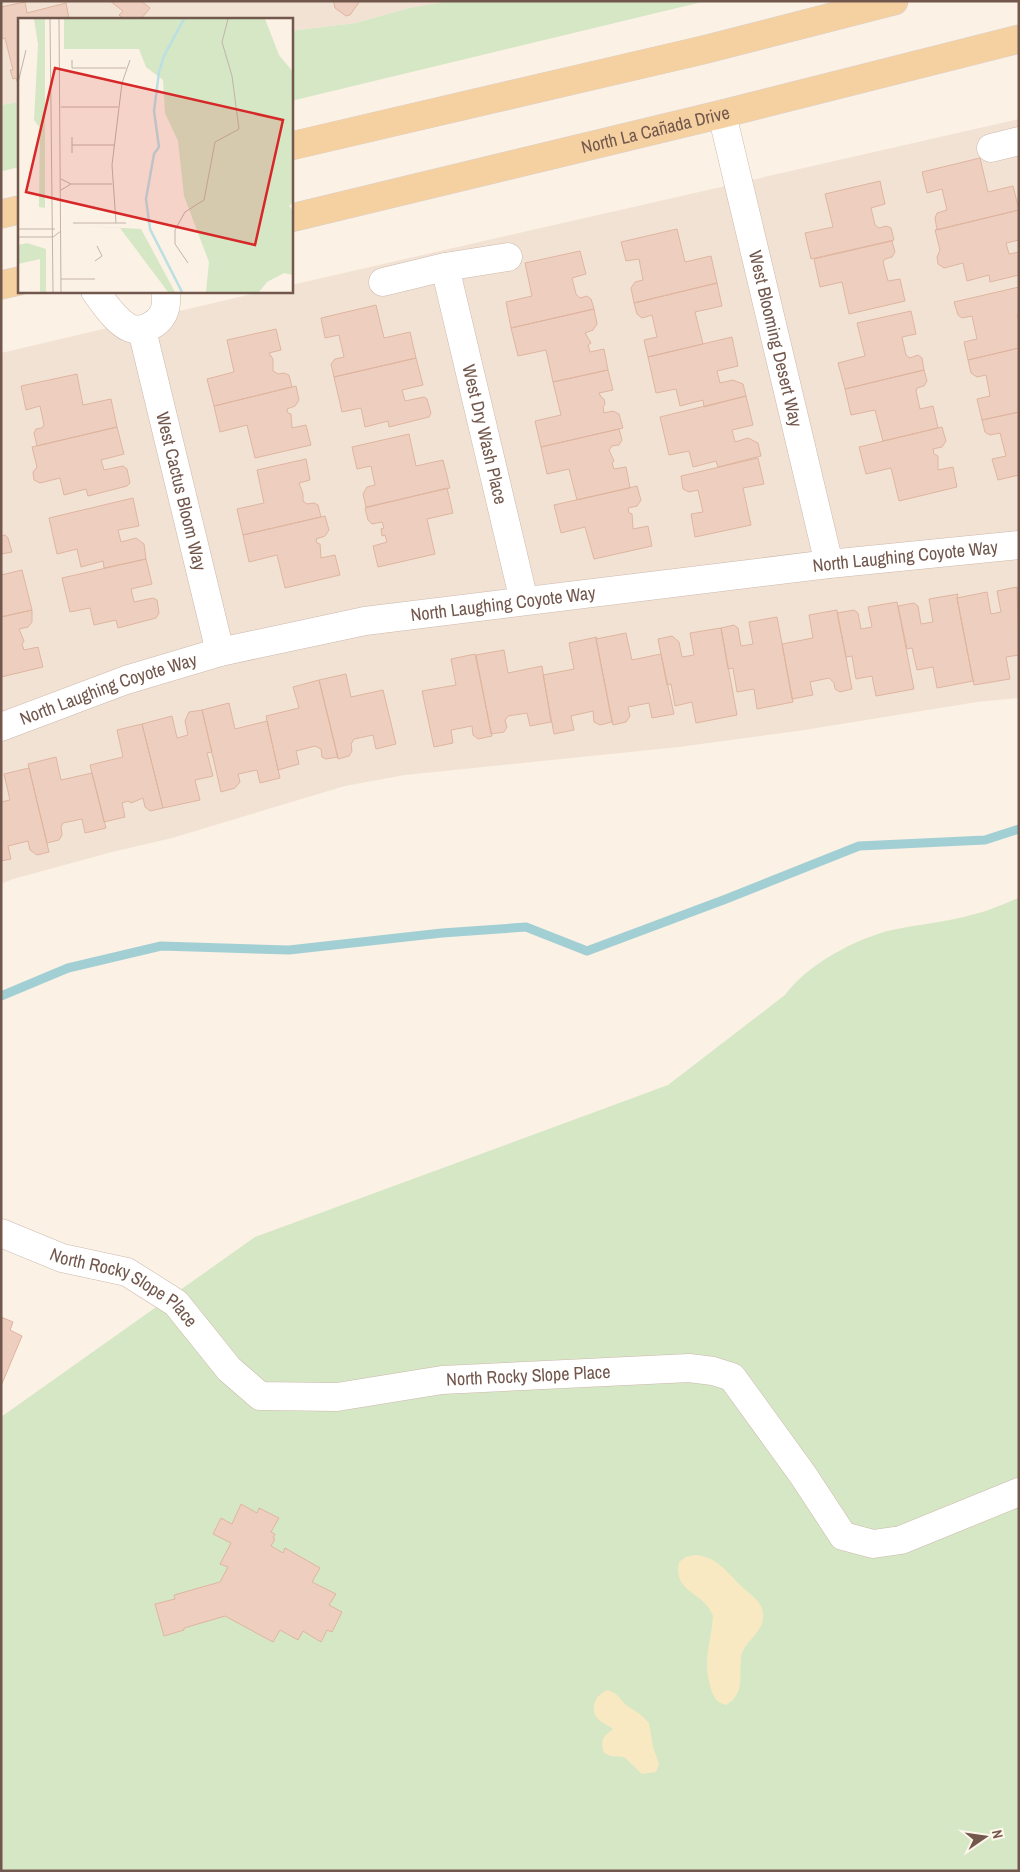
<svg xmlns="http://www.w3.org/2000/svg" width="1020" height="1872" font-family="'Archivo Narrow',sans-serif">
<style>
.residential{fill:#f2e2d4}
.green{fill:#d5e7c5}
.sand{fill:#f8e9c2}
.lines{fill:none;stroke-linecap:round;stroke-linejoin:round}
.stream{stroke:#a2cfd4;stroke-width:9}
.building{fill:#eecfbf;stroke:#dfb5a0}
.street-casing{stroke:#ccb8ac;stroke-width:29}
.primary-casing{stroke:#d8d0cd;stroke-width:29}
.street{stroke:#fff;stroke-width:28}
.primary{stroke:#f5d1a2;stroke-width:28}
.labels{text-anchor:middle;stroke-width:4;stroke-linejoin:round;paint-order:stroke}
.street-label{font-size:18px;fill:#72574c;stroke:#fef5eb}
.inset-river{fill:none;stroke:#bbdfe3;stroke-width:2.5}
.inset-road{fill:none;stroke:#c4b3a8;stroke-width:1}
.view{fill:#d62828;fill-opacity:0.15;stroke:#d62828;stroke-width:2.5}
.inset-edge{fill:none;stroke:#72574c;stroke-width:2.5}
</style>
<rect width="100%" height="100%" fill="#fbf1e5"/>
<path class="residential" d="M1,1H450L409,8L356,23L291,31V19H19V102L1,105Z
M1019,119V698L977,702L798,731L679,747L405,775L345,786L172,838L112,852L13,879L1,884V353L265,291H291V285Z"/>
<path class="green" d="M450,1H706L291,101V31L356,23L409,8Z
M19,102V167L3,171L1,170V105Z
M1019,898V1871H1V1417L255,1237L668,1085L785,995C808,964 855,939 892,930C920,924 948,922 975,914C990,911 1005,903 1019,898Z"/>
<path class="sand" d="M694,1555C716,1556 726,1571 740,1585C750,1595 765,1602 763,1618C762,1634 744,1641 741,1657C739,1675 745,1695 726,1705C717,1703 714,1698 711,1689C702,1660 711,1644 713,1616C705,1592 672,1593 679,1562L686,1557Z
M608,1690L616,1694L627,1706L640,1714L649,1723L653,1747L659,1764L656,1772L642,1774L624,1757L611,1756L604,1753C600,1739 603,1737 613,1729C609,1725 603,1724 599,1720C588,1709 596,1694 608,1690Z"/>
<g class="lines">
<path class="stream" d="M1,996L68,968L161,946L289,950L442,933L526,927L587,951L726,899L859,846L985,840L1019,829"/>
</g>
<path class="building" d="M110,1H141L150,8L141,19H124L119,15L123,11Z
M332,1H360L350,15L346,16L335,8L334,3Z
M25,2L27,13L66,3L69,19H19V87L16,78L13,79L10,70H13L5,38L1,39V7Z
M980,158L988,192L1013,186L1019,210L937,230L935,218L937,213L947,210L942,189L927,193L922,172Z
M880,181L885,204L871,208L875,225L879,228L886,226L891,228L894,240L811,259L805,233L833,227L825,194Z
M1019,210V240L1006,243L1009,254L1019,252V275L990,282L989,275L967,281L963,263L944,268L938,264L937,257L940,250L935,230Z
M677,229L685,262L711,256L717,283L634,303L631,288L635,282L643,280L639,259L626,261L621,242Z
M892,241L895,252L892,257L885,259L883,262L888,281L900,279L905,301L849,314L842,282L820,287L814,259Z
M580,251L586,274L572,278L576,294L580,298L587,296L591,299L594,309L511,328L506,302L532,296L525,263Z
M717,283L722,306L695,312L703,344L648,357L644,340L657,337L652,315L642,318L637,314L634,303Z
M1019,287V314H1017L1019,323V348L968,360L964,342L977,339L972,316L962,318L958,315L954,302Z
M376,305L384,338L410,332L416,358L334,377L331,364L335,359L344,357L339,335L325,338L321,318Z
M594,309L597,324L593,330L585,333L591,343L588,345L590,352L604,349L608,370L553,382L546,350L518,356L511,328Z
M911,311L916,334L902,337L906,355L910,358L918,355L922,358L924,370L845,389L838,363L865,356L857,323Z
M276,329L281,350L269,353L273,359V371L278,374L284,373L289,375L292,387L214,406L207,379L234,372L227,340Z
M732,337L738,366L717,371L720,383L733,380L743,384L746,396L704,407L703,400L680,406L676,389L656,393L648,357Z
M1019,348V412L982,420L977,399L990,396L986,375L977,377L971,373L968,360Z
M416,358L423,385L402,390L405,401L424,397L427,399L431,413L429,417L389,427L388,421L365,427L361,408L342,412L334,377Z
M608,370L613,390L599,393L601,397L604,399L605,404L603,407L604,413L613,411L619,414L623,428L541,447L535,421L561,415L553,382Z
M924,370L927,381L924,386L917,388L916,391L920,409L933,406L938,428L883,441L875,410L851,415L845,389Z
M77,374L83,405L111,399L117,427L37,446L34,433L36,429L42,428L44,425L40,406L26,410L21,386Z
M296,386L299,400L295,406L287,409L288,413L291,414L292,428L306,425L311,445L255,458L247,425L220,432L214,406Z
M746,396L753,425L732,430L735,442L748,438L758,443L761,456L718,467L716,461L693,467L689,451L669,455L660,417Z
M1019,412V475L998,480L992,459L1006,456L1000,433L990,435L985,432L982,420Z
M117,427L124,454L101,460L104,470L123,466L127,469L130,483L127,486L88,496L86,489L64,495L60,478L40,483L34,480L33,472L37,467L32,447Z
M942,427L946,441L942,447L933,449L934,454L938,456V470L953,467L957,487L899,501L891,468L866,474L859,447Z
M619,429L622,440L619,445L612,446L609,450L614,461L612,463L614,469L626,467L630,488L577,500L569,469L547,474L541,447Z
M409,434L416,466L443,460L450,488L366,507L363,494L367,487L375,485L371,466L357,469L352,447Z
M758,458L764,484L743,488L751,525L695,537L691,514L703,512L698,490L689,492L683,489L681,476Z
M306,459L310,480L299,483L303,494V501L307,504L314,503L318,505L321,517L243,535L237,509L264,503L257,470Z
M637,486L641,500L637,506L628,508L629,513L632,514L633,529L648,526L652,546L594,559L585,527L561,533L554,505Z
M447,488L453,513L427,519L435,554L378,567L373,546L387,542L385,535L382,536L381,529L384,528L382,522L372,524L368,520L365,508Z
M133,498L139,526L118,530L121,542L136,538L144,544L146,559L104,568L103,561L81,567L77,549L57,554L49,518Z
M325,516L329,530L325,536L316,539L317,543L320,544L321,558L335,555L340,575L285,588L277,555L249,562L243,535Z
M5,535L8,538L12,552L1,554V536Z
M146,559L152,584L131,589L134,602L153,598L157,600L159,613L156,618L118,628L116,620L94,625L90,608L70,612L62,578Z
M22,570L32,610L1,617V575Z
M1017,587L1019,655L1006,657L1010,679L974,685L957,598L987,592L991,614L1001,612L997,591Z
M958,594L957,598L973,681L937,688L933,667L917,670L912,648L907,649L898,606L914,603L918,606L921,624L933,622L929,599Z
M897,602L914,689L876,696L872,676L856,679L852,656L846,657L837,613L854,610L858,613L861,629L872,627L868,607Z
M32,610V622L28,627L19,629L24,641L22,644L24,650L38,647L43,667L1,677V617Z
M837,610L852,689L840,692L835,689L834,683L829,678L810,682L813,695L792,699L782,644L813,638L809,615Z
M777,617L793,702L757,709L754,689L737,692L733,668L728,669L721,628L734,625L738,628L741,646L753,644L749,622Z
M721,628L737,715L696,723L692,702L675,706L671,684L667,685L658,639L672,636L679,642L682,657L694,655L690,633Z
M626,633L632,660L661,654L674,714L652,718L649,703L628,707L630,716L626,722L613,725L596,639Z
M597,637L596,639L612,722L600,725L594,722L593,711L571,716L574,730L554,734L543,675L574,669L569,643Z
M504,650L508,673L542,666L551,722L530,726L527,713L508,716L505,720L507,727L504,732L491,734L476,655Z
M475,654L492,736L478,739L473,735L472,726L451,730L453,743L434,747L422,691L456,685L451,659Z
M346,674L351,697L383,690L396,744L376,749L373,735L354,739L351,744L352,751L349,756L338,759L319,680Z
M319,680L338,757L326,759L322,757L321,749L315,746L296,751L299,764L278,770L266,716L299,708L293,687Z
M229,703L235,729L267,721L280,778L260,783L257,770L238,774L240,782L235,788L221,792L202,710Z
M202,710L212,752L207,753L213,776L195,780L200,800L163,808L142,724L172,716L177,738L188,735L185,721L189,712Z
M142,724L163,808L150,811L145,807L143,798L131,803L128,801L122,803L125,817L104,822L90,765L123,757L117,730Z
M56,757L61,780L92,773L106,828L85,833L82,819L63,823L61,827L62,835L59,840L47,843L28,764Z
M29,768L49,852L37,855L30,850L28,841L8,846L11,859L1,861V802L10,800L4,774Z
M1,1317L13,1322L10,1330L22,1336L1,1386Z
M241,1504L257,1513L259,1508L279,1518L271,1532L275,1534L273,1538L275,1539L271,1546L283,1553L285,1548L320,1568L312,1582L336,1594L329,1605L342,1612L332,1632L327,1630L321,1642L303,1631L298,1640L280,1630L273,1642L225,1616L184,1628V1630L164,1636L155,1604L175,1599L174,1595L220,1582L228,1567L220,1564L231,1543L213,1534L221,1518L232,1524Z"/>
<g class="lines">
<g class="street-casing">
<g id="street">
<path id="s1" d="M722,114L829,564"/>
<path d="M991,148L1019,141"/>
<path id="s2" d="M445,267L524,601"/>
<path d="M383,282L445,267L508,257"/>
<path d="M95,291C104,303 116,322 130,328C141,333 157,325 163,314C167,307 166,299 166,291"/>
<path id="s3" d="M142,330L220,652"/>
<path id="s4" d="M1,727L126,680L220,652L365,621L829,564L1019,545"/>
<path id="s5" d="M1,1233L62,1258L127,1272L176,1303L229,1369L260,1396L337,1397L442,1380L689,1368L713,1371L732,1377L803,1475L843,1536L873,1544L901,1540L1019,1492"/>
</g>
</g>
<g class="primary-casing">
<g id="primary">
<path d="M291,146L703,50L894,1"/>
<path d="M1,214L19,210"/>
<path id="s6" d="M291,218L722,114L1019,39"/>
<path d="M1,285L19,281"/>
</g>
</g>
<use href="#street" class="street"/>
<use href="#primary" class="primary"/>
</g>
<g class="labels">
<g class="street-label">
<text dy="6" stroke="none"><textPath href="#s6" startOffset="375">North La Cañada Drive</textPath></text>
<text dy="6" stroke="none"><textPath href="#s1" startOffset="231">West Blooming Desert Way</textPath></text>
<text dy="6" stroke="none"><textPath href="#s2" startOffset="172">West Dry Wash Place</textPath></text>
<text dy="6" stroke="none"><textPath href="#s3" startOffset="166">West Cactus Bloom Way</textPath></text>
<text dy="6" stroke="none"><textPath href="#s4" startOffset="924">North Laughing Coyote Way</textPath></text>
<text dy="6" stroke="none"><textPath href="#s4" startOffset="519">North Laughing Coyote Way</textPath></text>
<text dy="6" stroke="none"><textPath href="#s4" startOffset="114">North Laughing Coyote Way</textPath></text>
<text dy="6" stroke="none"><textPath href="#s5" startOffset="136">North Rocky Slope Place</textPath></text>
<text dy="6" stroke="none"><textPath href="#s5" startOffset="586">North Rocky Slope Place</textPath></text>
</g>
</g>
<g transform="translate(18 18)">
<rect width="275" height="275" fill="#fbf1e5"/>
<path d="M16,1H27V190L21,189V185L22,110L16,102L20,26ZM46,1H247L261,37L275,54V184L271,188L275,193V257L266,255L249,264L241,274H188L191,244L166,178L160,123L147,95L145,62L128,49L121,31H46ZM51,207L123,211L157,274H150L102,210ZM9,225L28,231V274H22V241L0,246V227Z" fill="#d5e7c5"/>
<path class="inset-river" d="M164,274L132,211L128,181L136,136L141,129L136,93L141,54L146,38L166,1"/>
<path class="inset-road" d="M32,1L35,274M41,1L43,274M54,42V50H108M0,65L8,32M43,89H100M54,127H97M54,135V119M43,161L53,166L43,172M53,166H94M55,205H108M98,205L94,147L104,65L112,42M0,211H37M0,219H35L43,213M77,243L84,238L79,228M170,245L157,226V212L167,194L186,182L197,124L221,111L214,58L204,24L210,1M43,261H77"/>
<path class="view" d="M37,50L265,102L237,227L8,174Z"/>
<rect width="275" height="275" class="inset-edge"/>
</g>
<rect width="1020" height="1872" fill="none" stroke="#72574c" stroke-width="5"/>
<g transform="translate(985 1837) rotate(77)" stroke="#fef5eb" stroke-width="4" paint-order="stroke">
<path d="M0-4L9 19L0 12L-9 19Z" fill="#72574c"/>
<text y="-8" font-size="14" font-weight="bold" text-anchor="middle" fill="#72574c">N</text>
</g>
</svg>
